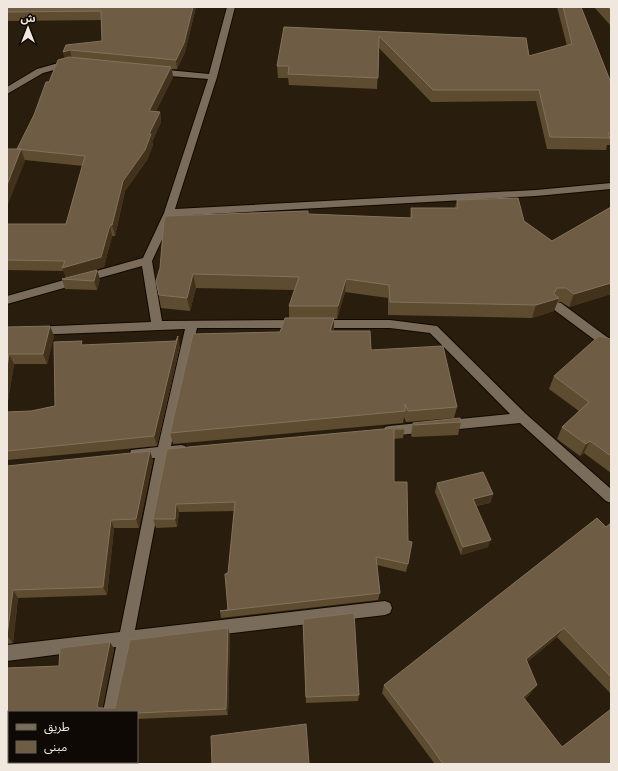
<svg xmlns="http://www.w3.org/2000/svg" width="618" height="771" font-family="'Work Sans','Noto Sans Arabic',sans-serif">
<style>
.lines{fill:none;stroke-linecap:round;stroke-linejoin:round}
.street-casing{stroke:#120800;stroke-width:2}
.street{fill:#796c5a;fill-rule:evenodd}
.wall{fill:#5e4c31}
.shaded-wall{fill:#42321b}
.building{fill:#6e5d44;stroke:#82725c}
</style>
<rect width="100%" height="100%" fill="#291e0e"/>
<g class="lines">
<g class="street-casing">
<path id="street" d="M227,7H235L217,77L175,209L536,190L611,183V189L536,196L173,216L152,261L162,321L298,320L302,321L304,324L302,327L298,328H197L171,446L181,445L185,446L187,450L185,454L168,457L135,630L385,601L390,603L392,608L390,613L385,615L132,645L119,712H103L116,647L7,661V645L120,632L155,458L136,459L131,458L130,454L131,450L158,447L185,329L7,336V328L151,322L142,266L7,304V296L143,258L164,213L208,79L157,75L153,72L157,69L209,74Z
M69,60L73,63L72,65L43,73L7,94V87L37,69Z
M557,302L561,303L611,340V350L607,349L553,309L551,306L553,303Z
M318,320H390L437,326L526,414L611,489V503L606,501L520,423L389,436L385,435L383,431L385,427L389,426L510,414L430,333L390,328H318L314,327L312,324L314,321Z
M94,762H110L109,764H93Z"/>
</g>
<use href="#street" class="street"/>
</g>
<path class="wall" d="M7,7H196L185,52L177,69H172L173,77L156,111L160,112L161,122L152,142L153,145L147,160L125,191L115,236H112L104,267L66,278L64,271L7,270V224H66L83,166L25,160V161L17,149L34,115L49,82L65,58L63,52L102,41L101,20L7,21Z
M557,7H581L611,83V145H607L606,150L547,149L536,101L431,102L379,48L377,89L289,85L288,78H278L277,66L284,27L526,38L529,56L567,46Z
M594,7H611V26Z
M457,200L524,221L552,241L611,207V294L569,307L561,302H557L554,311L532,318L388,315V298L345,292L337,319H334L333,331L371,350L457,407L454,418L406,422L404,417L403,423L173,444L170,433L280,332L289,318V306L294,290L196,288L190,311L161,308L156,281L308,214L410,218L411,208H455Z
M62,279H100L97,290L65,289Z
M7,327L54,336L47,364H14L7,407Z
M611,339V473L584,453L580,456L557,439L562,427L579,411L549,389L554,376Z
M83,345L180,346L157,446L7,460V412L31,411L55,406Z
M461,422L458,435L412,437L411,435L413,423Z
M405,427L403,438L394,439V482L408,564L406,572L377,565L380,593L378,600L221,618L220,611L228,610V573L235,511L179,512L177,527L156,528L153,519L167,449Z
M153,460L139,528H114L107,595L18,598L13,643L7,644V466Z
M437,483L493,494L490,503L476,506L488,547L461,555L435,492Z
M611,523V694L557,637L527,662L531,693L525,699L562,747L611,764H435L426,752L382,693L384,685Z
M303,619L359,695L358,701L306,703Z
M228,628L230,635L228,715L137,719V712H9V762H75L74,764H7V668L59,666L60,648L110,642L114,649L102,708H115L130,640Z"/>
<path class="shaded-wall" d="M193,7H196L185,52L177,69L176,60Z
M70,50L72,59L65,60L63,52Z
M171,67L173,77L151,121L149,111Z
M160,112L161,122L152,142L153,145L147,160L125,191L115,236L112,225L123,181L149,134Z
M21,149L25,161L7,207V185Z
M110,225L112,236L104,267L66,278L62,268Z
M97,270L100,279L97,290L94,281Z
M193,274L196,288L190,311L187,298Z
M346,279L345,292L337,319L338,306Z
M611,283V294L569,307L574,294Z
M557,288L553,300L559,298L554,311L532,318L536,305L554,294Z
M334,318V330L330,343V331Z
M50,326L54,336L47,364L43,354Z
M178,336L180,346L157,446L154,436Z
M9,354L14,364L7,408V368Z
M590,441L584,453L580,456L586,444Z
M150,451L153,460L139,528L136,519Z
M493,494L490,503L471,507L473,499Z
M176,504L179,512L177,527L175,519Z
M111,520L114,528L107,595L103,587Z
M491,540L488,547L461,555L463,547Z
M13,590L18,598L13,643L7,636Z
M228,628L230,635L228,715L226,709Z
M564,628L557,637L520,668L526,659Z
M110,642L114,649L102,712L97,706Z
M537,685L531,693L518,705L523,697Z
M69,762H75L74,764H69Z"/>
<path class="building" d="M7,7H193L184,43L176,60L70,50L63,52L66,45L102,41L101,11L7,12Z
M563,7H581L611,83V133H608L610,138L550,137L539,90H433L379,36L378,78L288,74L289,66H277L284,27L526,38L529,56L572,44Z
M608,7H611V10Z
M69,57L171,67L149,111L160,112L149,134H151L145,150L123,181L112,225H110L101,257L62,268L65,261L7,260V224H66L85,156L17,149L34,115L46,82H49L58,60Z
M7,149H21L7,185Z
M518,198L524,221L552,241L611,207V283L574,294L566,288H557L554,294L559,298L536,305L390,302L389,285L346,279L338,306H289L299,277L193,274L187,298L159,295L156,281L160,268L164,220L166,216L308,211V214L412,218L411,208H458L457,200Z
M97,270L94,281L62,279Z
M285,318H334L330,331H370L371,350L443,346L457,407L408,411L405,404V411L170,433L193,334L280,332Z
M50,326L43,354H9L7,368V327Z
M178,336L154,436L7,451V412L31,411L55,406L54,342L82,341L81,345L176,341Z
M599,336L611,339V456L590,441L586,444L562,427L589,402L554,376Z
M460,418L461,422L414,425L413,423Z
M405,427V429H394V482H407L408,541L412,542L408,564L376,557L380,593L220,611L228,610L225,574L228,573L235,502L176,504L175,519H153L167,449Z
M150,451L136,519L111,520L103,587L13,590L7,636V466Z
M483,472L493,494L473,499L491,540L463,547L437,483Z
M597,518L606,527L611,523V677L564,628L526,659L537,685L523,697L562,747L611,709V764H443L430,745L384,685Z
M354,613L359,695L306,697L303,619Z
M228,628L226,709L137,713V712H9V762H69V764H7V668L59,666L60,648L110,642L97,706L99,708H115L130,640Z
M306,724L309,764H212L211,736Z"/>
<rect width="618" height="771" fill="none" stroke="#f0e8de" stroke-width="16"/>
<rect x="8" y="711" width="130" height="52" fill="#0e0904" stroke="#68625b"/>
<rect x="16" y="724" width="20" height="6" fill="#796c5a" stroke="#68625b"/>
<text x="44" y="731" font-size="12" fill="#f0e8de">طريق</text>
<rect x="16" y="741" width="20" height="12" fill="#6e5d44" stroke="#68625b"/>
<text x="44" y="751" font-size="12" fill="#f0e8de">مبنى</text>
<g transform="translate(28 28)" stroke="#0e0904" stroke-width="3" paint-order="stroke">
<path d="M0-3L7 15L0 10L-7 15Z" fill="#f0e8de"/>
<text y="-6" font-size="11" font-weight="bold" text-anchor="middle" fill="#f0e8de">ش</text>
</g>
</svg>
